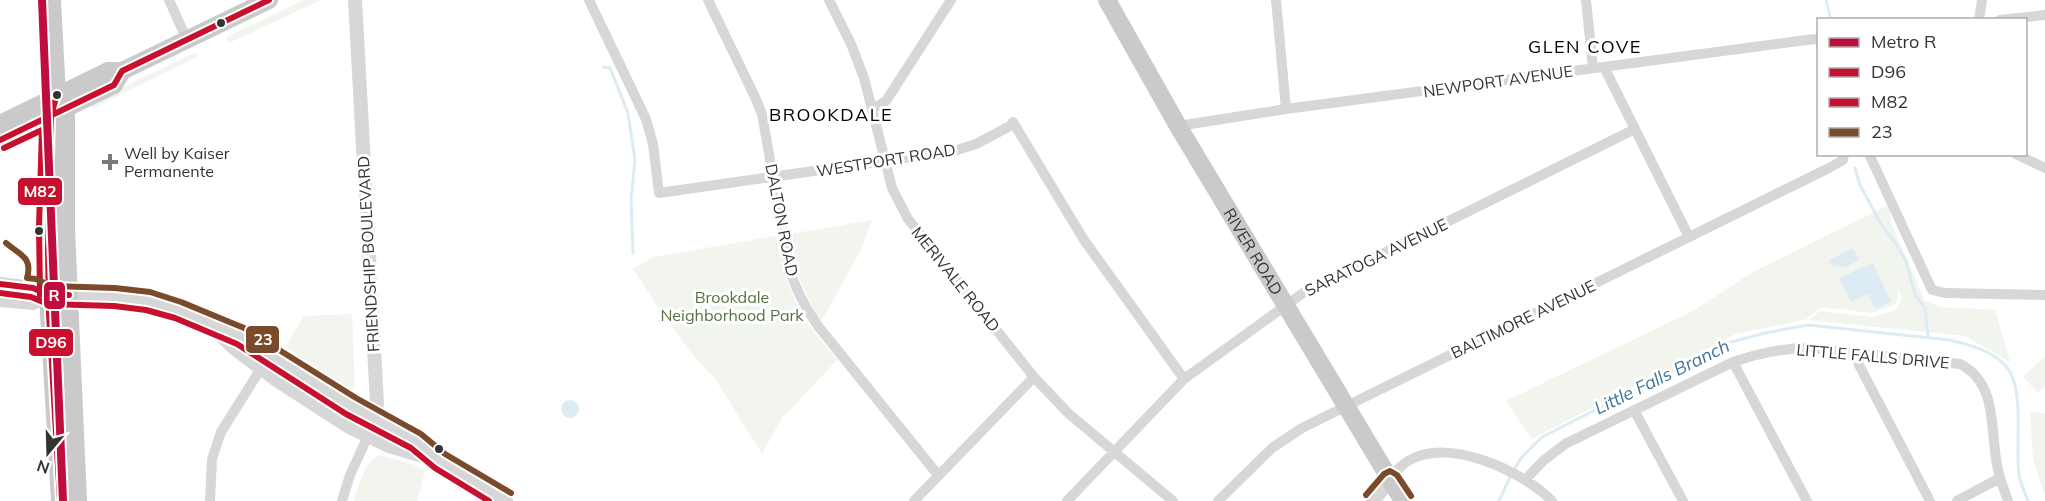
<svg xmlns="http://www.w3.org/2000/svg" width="2045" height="501" font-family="Mulish,sans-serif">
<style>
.green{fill:#f1f5ed}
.water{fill:#ddebf3}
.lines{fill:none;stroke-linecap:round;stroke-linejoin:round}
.stream{stroke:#ddebf3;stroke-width:3}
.minor{stroke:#d7d7d7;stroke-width:10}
.tertiary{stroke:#d7d7d7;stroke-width:14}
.primary{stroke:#cacaca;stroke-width:18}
.bus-1-casing{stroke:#fff;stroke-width:10}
.bus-2-casing{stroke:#fff;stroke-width:10}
.bus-3-casing{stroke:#fff;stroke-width:10}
.bus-1{stroke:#c8102e;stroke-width:6}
.bus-2{stroke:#c8102e;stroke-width:6}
.bus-3{stroke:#7a4b2a;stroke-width:6}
.metro-1-casing{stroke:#fff;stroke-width:12}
.metro-1{stroke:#bf0d3e;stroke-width:8}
.bus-dot{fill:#333;stroke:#fff;stroke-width:2}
.poi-dot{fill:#7a7a7a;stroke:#fff;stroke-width:2}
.labels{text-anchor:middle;stroke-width:6;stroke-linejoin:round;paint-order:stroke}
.street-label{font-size:16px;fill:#333;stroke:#fff}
.poi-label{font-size:16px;fill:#333;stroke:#fff;text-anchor:start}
.park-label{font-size:16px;fill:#56703f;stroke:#fff}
.neighbourhood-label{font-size:18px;letter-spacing:1.5px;fill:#000;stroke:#fff}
.water-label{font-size:18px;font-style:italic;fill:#3f7597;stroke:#fff}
.line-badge{stroke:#fff;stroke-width:2}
.badge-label{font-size:16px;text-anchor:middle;font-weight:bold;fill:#fff}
</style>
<rect width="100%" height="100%" fill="#fff"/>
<path class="green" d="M304,0H321L229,43L226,37Z
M196,52L197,57L93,108L91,103L100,98Z
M1889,205L1891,223L1925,301L1940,307L1995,310L2010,362L1965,336L1808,320L1820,311L1873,317L1896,310L1902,297L1898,289V297L1895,305L1871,313L1822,307L1807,319L1736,334L1532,439L1506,401L1693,311L1753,272Z
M872,220L860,252L821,322C805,293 792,268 790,234Z
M776,236C781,258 786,282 796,303C806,324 823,343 837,360L786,414H784L762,454L715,379L688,349L651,297L633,269L653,257Z
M352,314L355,387L349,389L285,347L304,316Z
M2045,356V386L2038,393L2023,377Z
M2030,412L2045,413V497L2033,459Z
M380,455L412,464L425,470L417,501H354C359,485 364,462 380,455Z"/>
<path class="water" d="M1853,248L1859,260L1846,267L1832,266L1829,260Z
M1873,263L1891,302L1875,309L1868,294L1851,302L1839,278Z
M561 409a9 9 0 1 1 18 0a9 9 0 1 1-18 0Z"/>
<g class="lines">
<path class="stream" d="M1826,0L1831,20
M603,67L610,68L628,113L635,160L631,200L633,253
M1855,168L1860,185L1882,226L1896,244L1906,261L1915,295L1925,308L1928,337
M1514,470L1521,458L1542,437L1728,343L1765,333L1808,325L1950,340C1970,345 1999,352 2010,372C2024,397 2015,446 2019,474C2020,483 2025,493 2028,501
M1499,501L1511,475"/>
<path class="minor" d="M169,0L187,40
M589,0L646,119L653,144L659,193L954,151L976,144L1010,126L1013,122L1084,240L1184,379
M708,0L755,97L762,114L789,267C795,289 805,307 818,326L938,475
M829,0L851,44L864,78L892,188L908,219L1034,377L1068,413L1173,501
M1276,0L1286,109
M1586,0L1593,68
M1979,20L1982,0
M2000,20L2045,15
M1604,67L1689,237
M873,109L886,101L951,0
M1178,126L1286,109L1814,39L1818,40
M1869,154L1932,290L1945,293L2045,295
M2016,154L2045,168
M1854,352L1859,365L1930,501
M1733,362L1807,501
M1634,410L1683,501
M1526,479L1543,461L1565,444L1733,362C1759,353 1782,348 1809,348L1960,364C1998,383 1990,430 1997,465C1999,477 2004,489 2008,501
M1390,480C1396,472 1401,464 1410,460C1450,437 1524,472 1552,501
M210,501L212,459L221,432L270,354
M342,501L350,475L368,436
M914,501L1034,377
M1067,501L1184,379L1303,293L1635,129
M1218,501L1272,448L1302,428L1829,168L1843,160L1844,154
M1957,501L2000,478"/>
<path class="tertiary" d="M355,0L377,403L375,419L368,436
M0,284L33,288L49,295L115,297L148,301L178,310L241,336L351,406L416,441L440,461L506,501
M0,300L33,303L49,295
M214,329L235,349L275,379L351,428L389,446L436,460
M1373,501L1390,480"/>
<g class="primary">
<path d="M52,0L57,95L51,115L48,249L49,314L60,501"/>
<path id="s1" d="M1107,0L1178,126L1403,501"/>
<path d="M57,95L66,108V229L78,501"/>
<path d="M0,124L108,71H122L269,0"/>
<path d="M0,140L114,85L122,71"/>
</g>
<g class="bus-1-casing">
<path id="bus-1" d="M57,95L51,115L48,249L49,314L60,501
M0,140L114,85L122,71L269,0
M0,284L33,288L49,295H69"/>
</g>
<g class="bus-2-casing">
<path id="bus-2" d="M4,148L42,130L39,226L40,295
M0,293L31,297L48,304L114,306L146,310L175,318L237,344L346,414L411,448L435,468L489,501"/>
</g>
<g class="bus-3-casing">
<path id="bus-3" d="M6,243C20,255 33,257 27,278L36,279L51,286L115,288L150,292L181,302L244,328L356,398L421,434L445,454L511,493
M1366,495L1384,474L1390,471L1397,475L1411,496"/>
</g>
<use href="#bus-1" class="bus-1"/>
<use href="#bus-2" class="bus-2"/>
<use href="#bus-3" class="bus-3"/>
<g class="metro-1-casing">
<path id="metro-1" d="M42,0L63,501"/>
</g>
<use href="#metro-1" class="metro-1"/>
</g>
<g class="bus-dot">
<circle cx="221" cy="23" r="5"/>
<circle cx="57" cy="95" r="5"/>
<circle cx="39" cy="231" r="5"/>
<circle cx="439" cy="449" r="5"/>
</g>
<path class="poi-dot" d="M107 153h6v6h6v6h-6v6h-6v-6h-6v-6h6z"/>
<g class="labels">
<g class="street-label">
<text transform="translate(1498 81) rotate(-8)" y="6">NEWPORT AVENUE</text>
<text transform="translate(886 160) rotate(-9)" y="6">WESTPORT ROAD</text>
<text transform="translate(782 220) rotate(79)" y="6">DALTON ROAD</text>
<text dy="6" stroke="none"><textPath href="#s1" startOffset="291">RIVER ROAD</textPath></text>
<text transform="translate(368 254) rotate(-93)" y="6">FRIENDSHIP BOULEVARD</text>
<text transform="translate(1376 257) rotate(-26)" y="6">SARATOGA AVENUE</text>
<text transform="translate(956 279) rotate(51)" y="6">MERIVALE ROAD</text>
<text transform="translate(1523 319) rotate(-26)" y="6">BALTIMORE AVENUE</text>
<text transform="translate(1873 356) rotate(5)" y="6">LITTLE FALLS DRIVE</text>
</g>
<g class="poi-label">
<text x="124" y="159">Well by Kaiser<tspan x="124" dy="18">Permanente</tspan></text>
</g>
<g class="park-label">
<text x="732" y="303">Brookdale<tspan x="732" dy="18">Neighborhood Park</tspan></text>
</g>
<g class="neighbourhood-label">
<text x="1585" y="53">GLEN COVE</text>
<text x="831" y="121">BROOKDALE</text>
</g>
<g class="water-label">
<text transform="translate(1662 377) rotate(-26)" y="6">Little Falls Branch</text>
</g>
</g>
<g class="line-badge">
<rect x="17" y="177" width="46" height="29" rx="6" fill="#c8102e"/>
<rect x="43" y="281" width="23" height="29" rx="6" fill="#bf0d3e"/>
<rect x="245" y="325" width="35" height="29" rx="6" fill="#7a4b2a"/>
<rect x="28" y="328" width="46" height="29" rx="6" fill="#c8102e"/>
</g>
<g class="badge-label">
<text x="40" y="197">M82</text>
<text x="54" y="301">R</text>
<text x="263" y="345">23</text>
<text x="51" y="348">D96</text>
</g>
<rect x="1817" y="18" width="210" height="138" fill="#ffffff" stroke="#adadad" stroke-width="1.5"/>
<rect x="1829" y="38" width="30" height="9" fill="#bf0d3e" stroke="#adadad" stroke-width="1.5"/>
<text x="1871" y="48" font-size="18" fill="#333333">Metro R</text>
<rect x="1829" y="68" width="30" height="9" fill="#c8102e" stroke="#adadad" stroke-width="1.5"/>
<text x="1871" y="78" font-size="18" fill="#333333">D96</text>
<rect x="1829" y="98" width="30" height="9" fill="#c8102e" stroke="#adadad" stroke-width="1.5"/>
<text x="1871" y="108" font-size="18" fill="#333333">M82</text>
<rect x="1829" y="128" width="30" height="9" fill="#7a4b2a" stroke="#adadad" stroke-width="1.5"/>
<text x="1871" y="138" font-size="18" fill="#333333">23</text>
<g transform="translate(48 453) rotate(199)" stroke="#ffffff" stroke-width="4.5" paint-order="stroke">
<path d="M0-4.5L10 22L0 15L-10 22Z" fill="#333333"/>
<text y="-9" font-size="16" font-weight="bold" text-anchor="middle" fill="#333333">N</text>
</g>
</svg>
